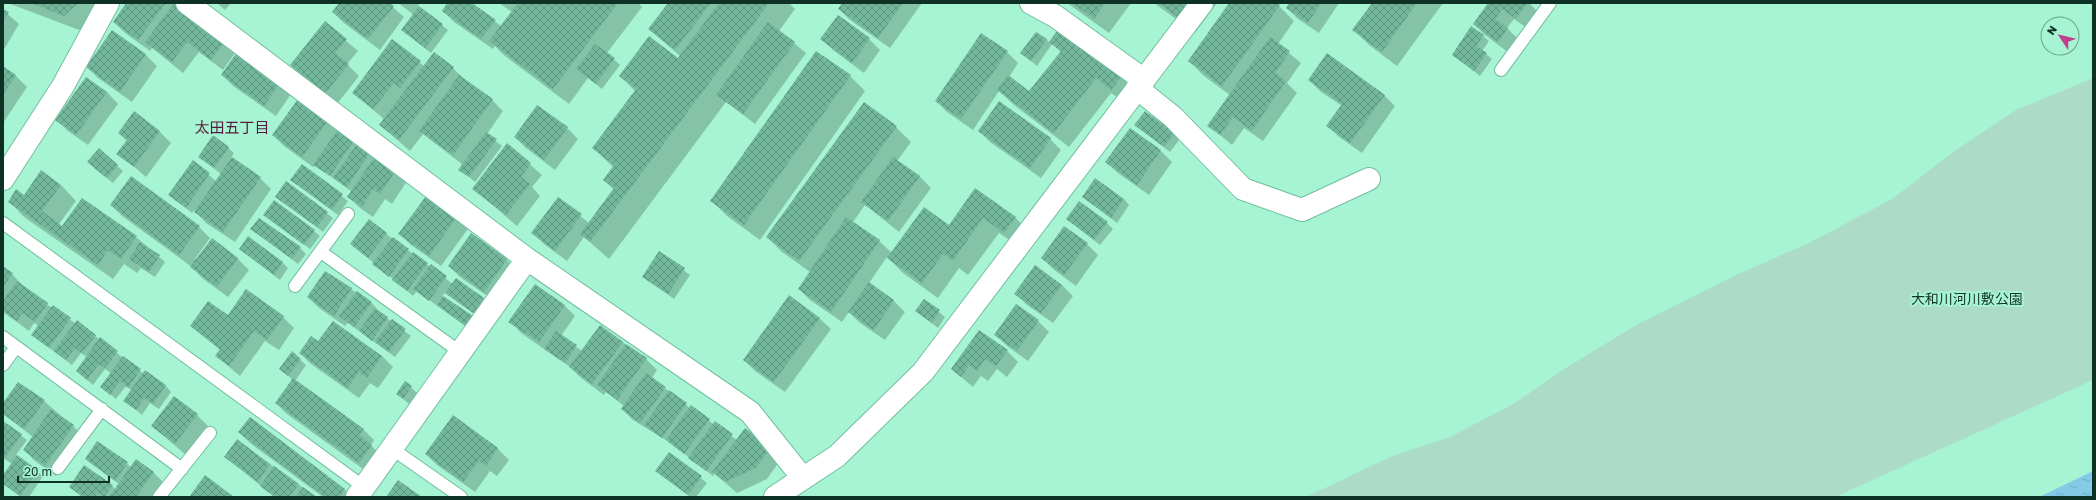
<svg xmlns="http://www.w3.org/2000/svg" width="2096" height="500" font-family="'Golos Text','Noto Sans JP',sans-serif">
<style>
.park{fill:#acdcc7}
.water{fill:url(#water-ripples)}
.shadow{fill:#0003}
.building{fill:url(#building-cross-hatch)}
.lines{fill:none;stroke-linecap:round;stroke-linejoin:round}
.service-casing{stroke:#72bf9f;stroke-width:14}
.minor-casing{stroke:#72bf9f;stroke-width:24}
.tertiary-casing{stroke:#72bf9f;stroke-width:24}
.service{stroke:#fff;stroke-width:12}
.minor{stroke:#fff;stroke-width:22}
.tertiary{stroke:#fff;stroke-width:22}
.labels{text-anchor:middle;stroke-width:4;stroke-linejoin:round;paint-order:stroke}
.park-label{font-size:14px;fill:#153529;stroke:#a6f4d3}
.neighbourhood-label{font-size:15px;fill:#571a3f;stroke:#a6f4d3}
</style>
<defs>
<pattern id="water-ripples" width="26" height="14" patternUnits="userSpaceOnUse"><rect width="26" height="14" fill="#84cae7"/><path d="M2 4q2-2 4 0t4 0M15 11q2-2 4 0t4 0" fill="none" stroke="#71aec6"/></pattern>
<pattern id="building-cross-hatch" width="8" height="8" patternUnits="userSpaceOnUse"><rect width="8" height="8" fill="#73b89c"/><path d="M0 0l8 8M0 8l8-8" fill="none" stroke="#5d967f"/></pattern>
</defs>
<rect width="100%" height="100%" fill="#a6f4d3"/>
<path class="park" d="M2093,78V380L1835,497H1306L1392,456L1450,437L1515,403L1564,369L1638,324L1738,274L1809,243L1892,199L1956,150L2016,110Z"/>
<path class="water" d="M2093,471V497H2039Z"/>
<path class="shadow" d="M8,3H108L79,30Z
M127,3H175L237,50L223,70L199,52L183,73L152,48L150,51L125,33L114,22Z
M217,3H231L225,10Z
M340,3H388L404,17L380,50L344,23L333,12Z
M398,3H420L418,6L448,30L431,53L402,30L414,15Z
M448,3H471L501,26L512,12L499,3H638L642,7L607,53L620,65L602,89L588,78L569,104L505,56L495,46L493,49L454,22L443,11Z
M669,3H789L795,9L779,31L806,53L755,124L726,102L609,259L584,237L567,261L544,244L533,233L558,198L589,223L614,190L604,180L614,168L593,148L635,91L620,76L678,59L680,56L649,29Z
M843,3H922L890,48L850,20L839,9Z
M1067,3H1131L1109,33Z
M1154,3H1217L1195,33Z
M1230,3H1275L1279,6L1294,21L1278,44L1301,63L1287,83L1297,93L1263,141L1244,128L1232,145L1209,126L1230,95L1204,76L1189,61Z
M1286,3H1339L1319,33L1298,19L1287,8L1289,5Z
M1373,3H1443L1397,66L1369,45L1354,30Z
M1489,3H1529L1539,13L1528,29L1514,19L1507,28L1519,40L1509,53L1485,35L1474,24Z
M3,10L19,24L3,51Z
M325,23L358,51L347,64L359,76L337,104L291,65Z
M1060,30L1121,76L1136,92L1127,104L1111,93L1069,147L1014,105L999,91L973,130L947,112L936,101L1007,52L1018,63L1009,77L1030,93L1061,52L1052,44L1037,66L1021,53L1046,39L1050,43Z
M112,32L146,55L157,66L132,102L98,78L87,67Z
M1483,36L1489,41L1482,51L1492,59L1480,76L1453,55Z
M822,39H869L880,50L864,73L833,50Z
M392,41L424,66L453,68L464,79V80L492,100L503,111L487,134L502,146L475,182L460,169L463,165L423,134L410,151L380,125L384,119L353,93Z
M238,53L291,94L276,116L233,86L222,74Z
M3,67L16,76L27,87L3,123Z
M850,76L865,91L760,240L727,216L712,201Z
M86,78L107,92L118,104L88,145L68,131L57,120Z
M1309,80L1384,95L1395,106L1362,153L1339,137L1328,126L1342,106L1320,91Z
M134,113L160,132L171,143L146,177L118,153L127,141L119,133Z
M328,121L337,131L359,143L407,181L392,204L385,199L373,217L360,208L349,197L352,192L315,165L313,167L284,146L273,135Z
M1135,125L1174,134L1180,139L1170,152Z
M896,127L911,142L897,161L920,177L931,188L899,232L865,205L853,222L879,241L892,253L949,226L976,189L1015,217L1030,233L1020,247L999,233L968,275L959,268L938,298L903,273L887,257L869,283L894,301L905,312L885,340L860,323L849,312L842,322L810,300L799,289L810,272L782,252L767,237Z
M567,128L578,139L555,170L526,148L515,137Z
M1130,129L1161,151L1172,162L1149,195L1118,173L1106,162Z
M979,131L1050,139L1061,150L1041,178L990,142Z
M507,145L542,175L532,187L540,196L517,226L473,188Z
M228,148L234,153L231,158L260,178L271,189L235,242L206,223L194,210L192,213L169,195L193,162L216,181L221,174L199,157Z
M99,150L123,171L113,183L94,168Z
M302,166L348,201L338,215L291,180Z
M286,183L333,218L323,232L276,196Z
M61,185L76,201L59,224L62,227L82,199L136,237L165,262L155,277L141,268L137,273L124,264L113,279L24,217L9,201Z
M429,193L470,226L441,266L411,245L400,234Z
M1083,197L1124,199L1129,205L1117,223Z
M111,205L199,227L210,238L195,259L196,260L212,239L238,259L249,270L228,297L202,278L192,267L122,216Z
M265,215L314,231L320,236L310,249Z
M1067,219L1107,223L1113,229L1100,245Z
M369,221L453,284L483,299L489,304L479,317L446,292L442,296L473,317L472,331L417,291L413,296L357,249Z
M252,229L300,248L306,254L298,264Z
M471,234L507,260L518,271L496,302L460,277L449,266Z
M1087,244L1098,255L1076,286L1053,269L1042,258Z
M240,249L282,262L288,268L280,280Z
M660,252L690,275L674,299L643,277Z
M3,268L12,274L23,286L52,308L53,307L76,324L77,322L144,374L145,372L166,386L171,392L159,409L150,403L142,415L125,401L132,391L126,386L116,399L101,387L111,373L105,369L93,385L77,371L87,357L81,353L72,365L32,335L39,326L34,323L29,331L3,312Z
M1062,285L1073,296L1053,323L1027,305L1015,293Z
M351,289L372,303L377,309L376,310L411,336L395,357L348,323L345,326L319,308L308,297Z
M924,300L945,317L938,328L916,311Z
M564,305L575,316L561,336L582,351L600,326L646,359L657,370L652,378L690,408L737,440L745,429L781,459L767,479L737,493L714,473L713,476L669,442L633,420L622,409L624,406L606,392L604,395L581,378L570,367L521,333L510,321Z
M228,317H283L294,328L279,350L265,341L240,376L216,356L220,350L191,326Z
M819,318L831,329L785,392L755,371L744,360Z
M1038,321L1049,332L1028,361L1007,346L996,335Z
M319,343L382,356L393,367L378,388L370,383L359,398L311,364L300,353Z
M1007,351L1018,362L1007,377L997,369L988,381L981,376L973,387L952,369Z
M292,353L306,365L295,381L363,429L374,440L371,445L382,457L370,474L287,414L276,403L293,380L280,369Z
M411,387L417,393L409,404L397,394Z
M44,401L84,436L56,476L35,461L24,450L33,437L3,414V405Z
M197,415L208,426L186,455L152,426Z
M453,416L498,449L509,460L497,476L490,471L475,492L437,465L426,454Z
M250,418L345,490L352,497H323L250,443L239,432Z
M3,422L27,440L16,455L43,476L29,497H21L3,484V477L12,464L3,458Z
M98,442L131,467L136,461L154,473L165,484L155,497H82L70,487L112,486L115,489L119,484L86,459Z
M670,453L707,483L696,497H690L657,471Z
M226,457L270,464L316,497H274Z"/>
<path class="building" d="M31,3H78L64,16Z
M126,3H166L138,40L113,22Z
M174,3H179L227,39L211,60L187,42L172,62L145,42Z
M339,3H390L394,6L368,39L332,12Z
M447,3H472L496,20L481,39L442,11Z
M518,3H618L553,89L489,41Z
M668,3H711L675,50L648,29Z
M719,3H769L590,242L580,234L614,188L603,180L614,165L592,148L636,89L619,76L649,36L678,58Z
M842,3H903L878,38L838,9Z
M1072,3H1105L1094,19Z
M1158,3H1191L1180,19Z
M1229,3H1277L1280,5L1222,86L1188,61Z
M1289,3H1321L1308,23L1286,8Z
M1372,3H1417L1382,52L1352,30Z
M1488,3H1528L1516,19L1502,9L1495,19L1508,28L1498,42L1473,24Z
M419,6L443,24L425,48L401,30Z
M3,9L9,12L3,22Z
M838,15L870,38L852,63L820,39Z
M325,21L347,39L335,53L349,64L325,94L290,65Z
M768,22L795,42L743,114L716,95Z
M1471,26L1484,35L1476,46L1487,53L1474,71L1452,55Z
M1059,28L1122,76L1111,90L1096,78L1054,133L997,90L1008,75L1029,91L1061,51L1049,42Z
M112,30L146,54L120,92L86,67Z
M1036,32L1047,39L1031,61L1020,53Z
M981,33L1008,51L961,119L935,101Z
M1270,37L1290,51L1275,73L1286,81L1252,131L1233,117L1220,135L1207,126Z
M392,39L421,61L400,88L394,83L373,109L352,93Z
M595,44L615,58L596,84L576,69Z
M816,51L851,75L744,225L710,201Z
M237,52L280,83L264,106L221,75Z
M434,52L454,67L399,140L379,125Z
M1327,53L1385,95L1350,143L1326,126L1342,104L1308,80Z
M3,66L16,75L3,95Z
M459,75L493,99L453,155L419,131Z
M86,77L107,92L76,135L55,120Z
M298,99L328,121L302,157L272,135Z
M999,101L1051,138L1030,168L978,131Z
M864,102L897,126L799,261L766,237Z
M537,105L568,127L544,160L514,137Z
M134,111L160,131L134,167L116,154L127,140L118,133Z
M1145,111L1175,133L1164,147L1134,125Z
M339,128L355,139L330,176L313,165Z
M1130,128L1161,150L1137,185L1105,162Z
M486,132L497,139L469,177L458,170Z
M213,135L229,147L214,168L198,157Z
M359,141L372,150L347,187L333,178Z
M507,143L531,163L521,177L530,184L506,215L472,189Z
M99,148L118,165L107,178L87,162Z
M376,155L397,169L380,194L373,189L362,207L347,197Z
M232,157L261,177L223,232L194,212Z
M893,157L920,176L888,221L861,202Z
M193,160L210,173L186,208L168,195Z
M302,164L343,194L332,210L290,180Z
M41,170L61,185L42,211L62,226L82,198L137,236L121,259L108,250L98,265L8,202L16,189L24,195Z
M131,176L200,226L179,255L110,205Z
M1095,178L1124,199L1111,218L1082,197Z
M286,181L328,212L317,227L275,197Z
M975,188L1016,217L1004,233L983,218L953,261L943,254L922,283L887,258L924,207L949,225Z
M429,192L459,214L429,256L398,234Z
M558,197L582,214L555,251L531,233Z
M274,200L315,230L304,245L263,215Z
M1079,201L1108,222L1094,240L1066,219Z
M846,217L880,240L831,312L798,289Z
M259,218L301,247L292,259L250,229Z
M369,219L387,233L368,258L350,244Z
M1064,226L1088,243L1064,275L1041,258Z
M471,233L507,259L484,292L448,266Z
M248,236L283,262L274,275L239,249Z
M393,237L409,249L389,277L372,264Z
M212,238L238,258L217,287L190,267Z
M140,242L160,255L149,272L129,259Z
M659,251L685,268L668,294L642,277Z
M413,252L428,263L407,291L392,280Z
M431,264L447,276L429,301L413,289Z
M1035,265L1062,285L1041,313L1014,294Z
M3,266L13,273L3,287Z
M325,271L352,288L334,316L307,297Z
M456,278L484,298L473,313L445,293Z
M17,281L48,303L35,322L22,313L17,321L3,311V301Z
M869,282L894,300L874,330L848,312Z
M535,284L565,305L539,342L508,322Z
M246,289L284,316L267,340L254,331L229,366L215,356L220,349L190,326L208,301L228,315Z
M357,291L372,302L354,327L339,316Z
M789,295L820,318L774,382L743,360Z
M443,296L473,316L466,326L437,305Z
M924,299L940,310L932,323L915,311Z
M1016,304L1039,320L1017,351L994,335Z
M53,305L71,318L49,348L31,335Z
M375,308L388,317L372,341L359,331Z
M392,319L406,329L389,352L375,342Z
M77,320L96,335L82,353L75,348L66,360L54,351Z
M333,321L382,356L367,378L359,372L348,388L299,353L311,336L318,341Z
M600,325L623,342L592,384L569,367Z
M979,330L1008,350L996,366L985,359L977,371L969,365L961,377L951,369Z
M556,331L577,345L565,363L544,349Z
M100,337L118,351L105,368L99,364L87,380L76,371Z
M626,344L647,358L617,400L597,385Z
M292,351L301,359L288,376L279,369Z
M123,356L141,369L128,388L120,381L110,395L100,387Z
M145,370L166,385L153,404L144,398L136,410L123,401Z
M646,373L666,387L640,423L621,409Z
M293,378L364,429L359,435L372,445L359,463L275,403Z
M405,381L412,386L403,399L396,394Z
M18,382L45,400L24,429L3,414V403Z
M669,390L687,403L662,438L644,425Z
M174,396L198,414L175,444L151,426Z
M691,405L710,419L684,454L666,440Z
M51,409L74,425L45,466L23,450Z
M453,415L498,448L486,466L479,461L463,482L425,454Z
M250,417L345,489L340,497H325L238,432Z
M3,421L22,434L5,458L3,457Z
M715,421L733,434L706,471L688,458Z
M745,428L771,447L756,468L725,482L712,472Z
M237,439L270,464L258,482L224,457Z
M97,441L128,462L115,481L85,459Z
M669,452L702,476L688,495L655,471Z
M17,455L38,470L20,496L3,484V475Z
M136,459L154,472L136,497H109Z
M84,465L113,485L104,497L98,493L95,497H83L69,487Z
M274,466L299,484L289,497H275L260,486Z
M205,475L234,497H189Z
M398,480L422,497H386Z
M303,487L317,497H296Z"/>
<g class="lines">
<g class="service-casing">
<path id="service" d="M1501,70L1550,3
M3,223L364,487
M321,252L460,352
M295,286L348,214
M3,337L182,469
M3,365L16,347
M391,448L461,497
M58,468L102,409
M159,497L210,433"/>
</g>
<g class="minor-casing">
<path id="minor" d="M187,3L527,259L750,412L802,477
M1031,3L1055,16L1144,80
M1137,88L1173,117L1243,189L1302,210L1369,179
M3,179L63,86L108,3
M357,497L527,259"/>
</g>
<g class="tertiary-casing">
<path id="tertiary" d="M775,497L837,456L923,372L1202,3"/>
</g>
<use href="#service" class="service"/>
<use href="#minor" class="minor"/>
<use href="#tertiary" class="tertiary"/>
</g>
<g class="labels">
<g class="park-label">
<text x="1967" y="304">大和川河川敷公園</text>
</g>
<g class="neighbourhood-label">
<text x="232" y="133">太田五丁目</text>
</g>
</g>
<rect width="2096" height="500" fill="none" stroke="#0f3024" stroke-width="8"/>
<g transform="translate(2060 36) rotate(305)"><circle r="19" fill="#a6f4d3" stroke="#6aa68d"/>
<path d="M0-3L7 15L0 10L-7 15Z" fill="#be408e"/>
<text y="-6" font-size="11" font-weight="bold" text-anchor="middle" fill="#0f3024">N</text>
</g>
<path d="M18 476v6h91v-6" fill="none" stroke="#0f3024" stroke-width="2"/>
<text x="24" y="476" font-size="12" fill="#0f3024" stroke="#a6f4d3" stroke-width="3" paint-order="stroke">20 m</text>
</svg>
